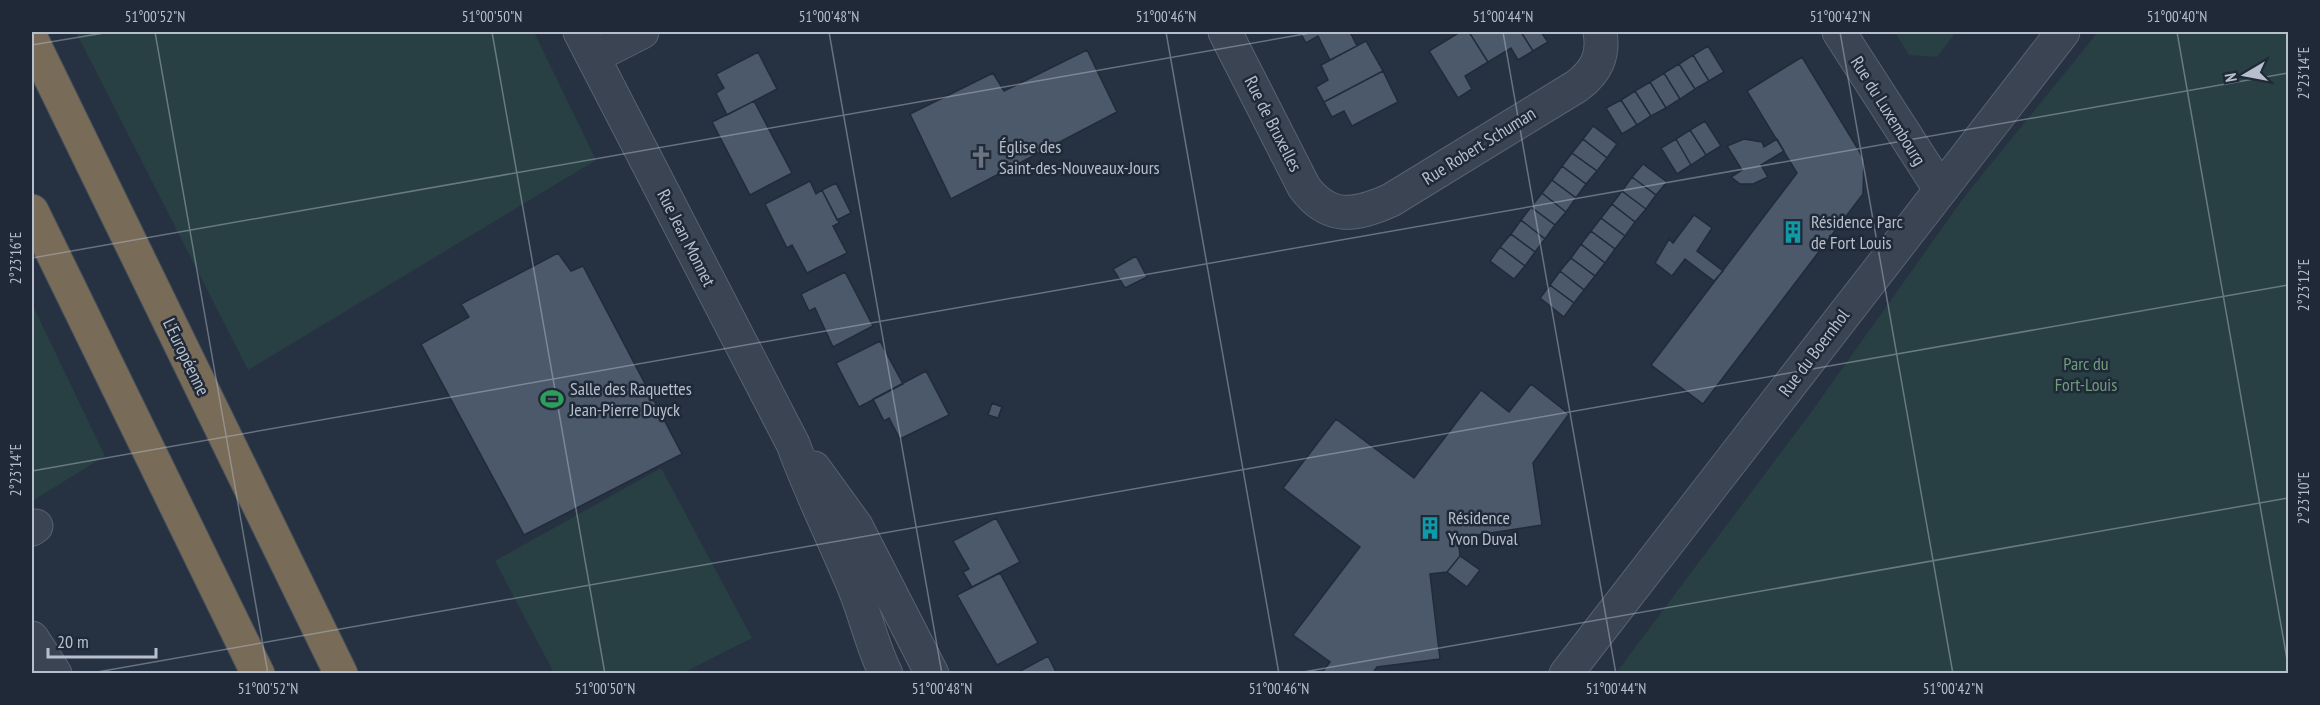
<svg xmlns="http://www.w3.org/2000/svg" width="2320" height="705" font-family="'PT Sans Narrow',sans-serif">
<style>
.green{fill:#284043}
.building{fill:#4c596b;stroke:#212b39;stroke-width:1.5}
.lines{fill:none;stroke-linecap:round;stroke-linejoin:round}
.minor-casing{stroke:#58626f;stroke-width:35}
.highway-casing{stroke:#454f5c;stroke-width:35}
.minor{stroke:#3a4452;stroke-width:33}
.highway{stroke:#786b57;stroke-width:33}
.ticks{fill:none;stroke:#b7bfcc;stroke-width:1.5;stroke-opacity:0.45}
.labels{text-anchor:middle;stroke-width:5;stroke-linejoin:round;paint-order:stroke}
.street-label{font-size:18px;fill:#b7bfcc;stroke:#1f2937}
.poi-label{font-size:18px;fill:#b7bfcc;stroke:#1f2937;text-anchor:start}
.park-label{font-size:18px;fill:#6e9d79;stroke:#1f2937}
.neatline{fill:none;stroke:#b7bfcc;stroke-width:2}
.ticks-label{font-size:15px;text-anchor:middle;fill:#b7bfcc}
</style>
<rect width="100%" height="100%" fill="#263242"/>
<path class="green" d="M76,32H534L596,160L248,370Z
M1895,32H1956L1937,57L1909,55Z
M2098,32H2288V673H1616L1812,411L1965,196Z
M32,304L105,456L32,501Z
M661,468L752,638L683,673H554L495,561Z"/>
<path class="building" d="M1300,32H1350L1357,46L1330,60L1318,36L1306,43Z
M1460,32H1469L1488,62L1465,76L1472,89L1458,98L1429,51Z
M1469,32H1521L1533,51L1518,60L1511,48L1488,62Z
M1521,32H1541L1548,42L1533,51Z
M1366,41L1383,71L1324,102L1316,87L1328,80L1321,65Z
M1708,46L1724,72L1709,81L1693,55Z
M1087,50L1117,112L951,199L910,114L993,73L1004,91Z
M758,52L777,89L727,115L716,93L724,88L716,74Z
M1693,55L1709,81L1695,89L1679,64Z
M1802,57L1864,159L1863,194L1703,404L1651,365L1797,173L1747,91Z
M1679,64L1695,89L1680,99L1664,73Z
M1383,71L1398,102L1352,126L1344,111L1332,117L1324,102Z
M1664,73L1680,99L1666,108L1650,82Z
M1650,82L1666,108L1651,116L1635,91Z
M1635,91L1651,116L1637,125L1621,100Z
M1621,100L1637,125L1622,134L1606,108Z
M754,101L792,173L750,195L712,122Z
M1705,121L1721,146L1706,155L1690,130Z
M1593,126L1617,144L1607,158L1583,139Z
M1690,130L1706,155L1691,165L1676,139Z
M1583,139L1607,158L1597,171L1572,153Z
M1676,139L1691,165L1677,174L1661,148Z
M1744,139L1762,142L1764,147L1777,139L1784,151L1761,165L1768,177L1753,184H1740L1731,177L1742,170L1727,146Z
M1572,153L1597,171L1586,184L1562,166Z
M1643,164L1667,182L1656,195L1632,177Z
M1562,166L1586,184L1576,198L1552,180Z
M1632,177L1656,195L1646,209L1622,191Z
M1552,180L1576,198L1566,212L1542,193Z
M810,181L816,194L822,190L839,223L833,226L847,253L807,273L792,245L787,248L765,204Z
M836,183L851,213L837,220L822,190Z
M1622,191L1646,209L1635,222L1612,204Z
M1542,193L1566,212L1555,225L1531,207Z
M1612,204L1635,222L1625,236L1601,218Z
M1531,207L1555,225L1545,239L1521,220Z
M1694,215L1712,228L1697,251L1723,271L1714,281L1685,259L1672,276L1655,263L1669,239L1673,243Z
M1601,218L1625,236L1615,249L1591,231Z
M1521,220L1545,239L1535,252L1511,234Z
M1591,231L1615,249L1605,263L1581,244Z
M1511,234L1535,252L1525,266L1500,247Z
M1581,244L1605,263L1595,276L1571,258Z
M1500,247L1525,266L1514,279L1490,261Z
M558,253L571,271L583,266L682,454L524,535L421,344L469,317L461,304Z
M1136,256L1147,277L1125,288L1113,269Z
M1571,258L1595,276L1584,290L1560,271Z
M1560,271L1584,290L1574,303L1550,285Z
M845,272L873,326L833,347L815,308L809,311L801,294Z
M1550,285L1574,303L1564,317L1540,298Z
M880,341L903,384L859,407L836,363Z
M926,371L949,415L900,439L889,418L884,421L873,399Z
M1531,384L1569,414L1533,463L1542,525L1458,538L1460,556L1447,572L1430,574L1440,659L1377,667L1372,674H1321L1330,662L1293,635L1360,547L1283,488L1336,419L1414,478L1481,390L1509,412Z
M992,403L1002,407L998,418L988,415Z
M996,518L1020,562L972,587L963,572L969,569L953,541Z
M1460,556L1480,570L1467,587L1447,572Z
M1000,573L1038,643L997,665L957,595Z
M1048,656L1057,674H1015Z"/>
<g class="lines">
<g class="minor-casing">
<path id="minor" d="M580,32L793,444C811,493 834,539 854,587C866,616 872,646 886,674
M1225,32L1304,187C1329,221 1356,216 1391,200L1577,86C1597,71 1604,55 1600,32
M1839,32L1940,189
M593,57L642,32
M814,468L856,526L932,674
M32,529L36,526
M32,638L55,674
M1566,674L2063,32"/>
</g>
<g class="highway-casing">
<path id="highway" d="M32,40L341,674
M32,211L258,674"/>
</g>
<use href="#minor" class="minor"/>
<use href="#highway" class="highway"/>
</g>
<path class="ticks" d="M155,32L268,674M492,32L605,674M829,32L942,674M1166,32L1279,674M1503,32L1616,674M1840,32L1953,674M2177,32L2288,665M32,45L110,32M32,258L1316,32M32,471L2288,73M86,674L2288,285M1292,674L2288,498"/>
<defs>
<g id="church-bare" transform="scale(1.8)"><path d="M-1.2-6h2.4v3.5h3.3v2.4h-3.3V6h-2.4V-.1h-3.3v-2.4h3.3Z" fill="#6b7280" stroke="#1f2937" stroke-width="2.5" paint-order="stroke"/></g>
<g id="building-bare" transform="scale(1.8)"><path d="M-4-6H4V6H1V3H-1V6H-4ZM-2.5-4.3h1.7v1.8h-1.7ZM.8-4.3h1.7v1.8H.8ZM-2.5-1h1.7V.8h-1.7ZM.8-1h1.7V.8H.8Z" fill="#0f9aa8" stroke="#1f2937" stroke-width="2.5" paint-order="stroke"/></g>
<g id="stadium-bare" transform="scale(1.8)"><path d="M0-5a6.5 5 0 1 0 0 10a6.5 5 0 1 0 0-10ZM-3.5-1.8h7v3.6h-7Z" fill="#2e9e5b" stroke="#1f2937" stroke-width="2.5" paint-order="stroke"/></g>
</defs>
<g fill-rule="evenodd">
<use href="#church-bare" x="981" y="157"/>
<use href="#building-bare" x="1793" y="232"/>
<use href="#stadium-bare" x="552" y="399"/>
<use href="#building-bare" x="1430" y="528"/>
</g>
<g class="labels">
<g class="street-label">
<text transform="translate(1888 111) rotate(58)" y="6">Rue du Luxembourg</text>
<text transform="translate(1273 124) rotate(63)" y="6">Rue de Bruxelles</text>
<text transform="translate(1479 146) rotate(-32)" y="6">Rue Robert Schuman</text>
<text transform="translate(686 238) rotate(63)" y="6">Rue Jean Monnet</text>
<text transform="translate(1814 353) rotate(-53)" y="6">Rue du Boernhol</text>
<text transform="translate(186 357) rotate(64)" y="6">L'Européenne</text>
</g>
<g class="poi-label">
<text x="999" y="153">Église des<tspan x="999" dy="21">Saint-des-Nouveaux-Jours</tspan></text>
<text x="1811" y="228">Résidence Parc<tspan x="1811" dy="21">de Fort Louis</tspan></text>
<text x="570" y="395">Salle des Raquettes<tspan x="570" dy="21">Jean-Pierre Duyck</tspan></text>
<text x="1448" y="524">Résidence<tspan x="1448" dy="21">Yvon Duval</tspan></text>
</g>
<g class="park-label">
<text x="2086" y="370">Parc du<tspan x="2086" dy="21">Fort-Louis</tspan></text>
</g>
</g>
<rect width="2320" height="705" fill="none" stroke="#1f2937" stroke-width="66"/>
<g transform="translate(2245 75) rotate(260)" stroke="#1f2937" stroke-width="4.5" paint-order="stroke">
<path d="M0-4.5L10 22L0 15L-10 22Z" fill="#b7bfcc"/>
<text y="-9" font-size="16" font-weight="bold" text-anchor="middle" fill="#b7bfcc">N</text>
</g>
<path d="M48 648v9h108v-9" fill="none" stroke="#b7bfcc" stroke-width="3"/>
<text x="57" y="648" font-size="18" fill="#b7bfcc" stroke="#1f2937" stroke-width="4.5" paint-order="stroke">20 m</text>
<rect x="33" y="33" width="2254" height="639" class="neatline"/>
<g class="ticks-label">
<text x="155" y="22">51°00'52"N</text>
<text x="492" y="22">51°00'50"N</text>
<text x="829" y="22">51°00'48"N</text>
<text x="1166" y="22">51°00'46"N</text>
<text x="1503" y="22">51°00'44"N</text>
<text x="1840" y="22">51°00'42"N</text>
<text x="2177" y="22">51°00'40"N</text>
<text transform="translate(2304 73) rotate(-90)" y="5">2°23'14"E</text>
<text transform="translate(16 258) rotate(-90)" y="5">2°23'16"E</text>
<text transform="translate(2304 285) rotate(-90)" y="5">2°23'12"E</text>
<text transform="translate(16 470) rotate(-90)" y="5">2°23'14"E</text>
<text transform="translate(2304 498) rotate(-90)" y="5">2°23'10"E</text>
<text x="268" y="694">51°00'52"N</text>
<text x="605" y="694">51°00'50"N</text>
<text x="942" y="694">51°00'48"N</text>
<text x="1279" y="694">51°00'46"N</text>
<text x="1616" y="694">51°00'44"N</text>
<text x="1953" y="694">51°00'42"N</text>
</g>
</svg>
